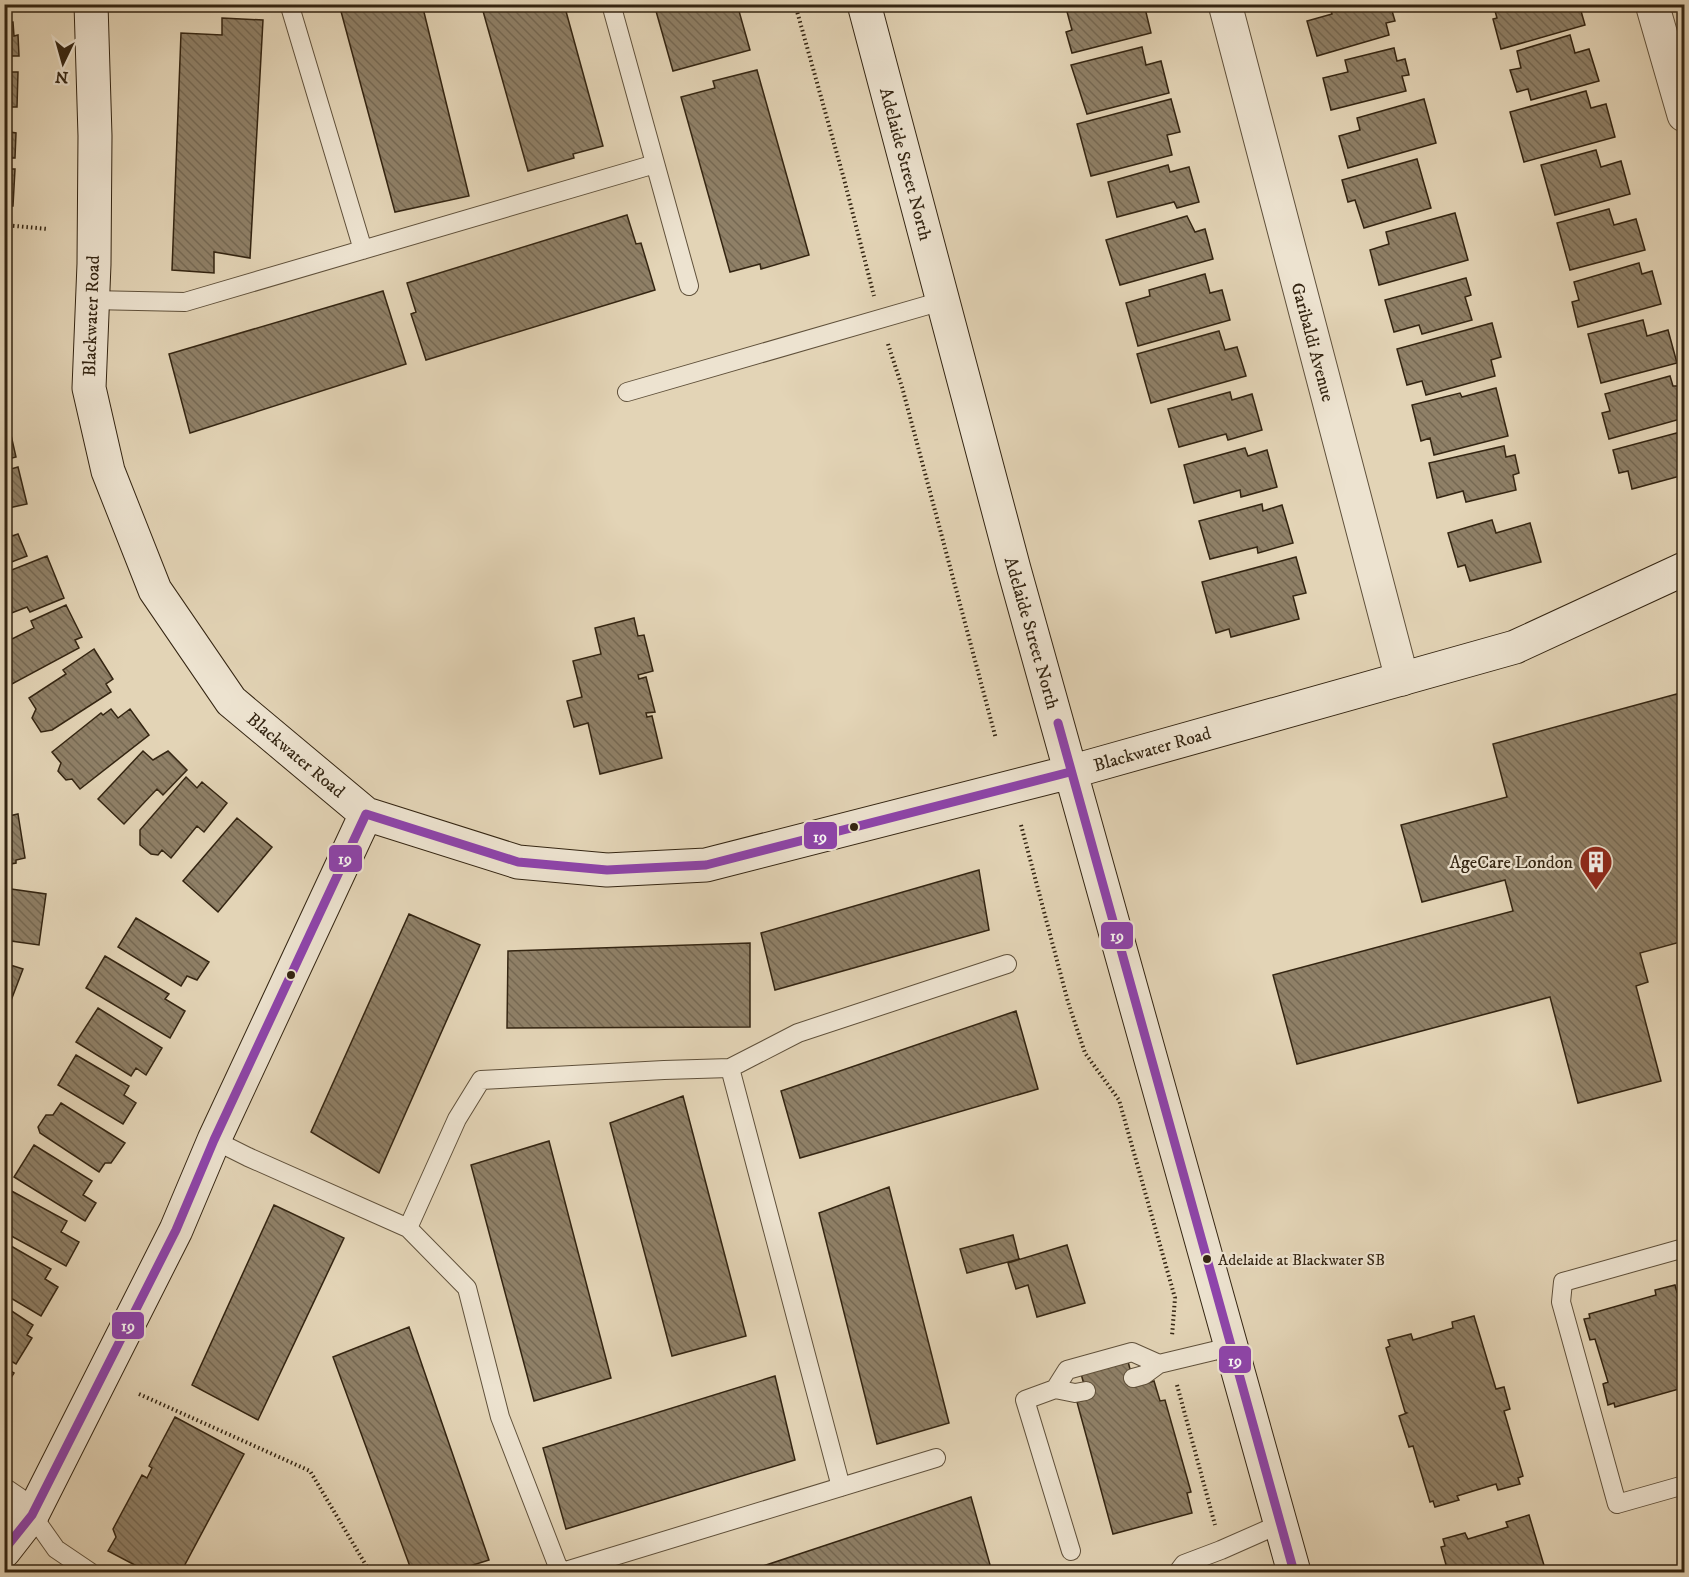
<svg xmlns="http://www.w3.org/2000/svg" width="1689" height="1577" font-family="'IM FELL DW Pica',serif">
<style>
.building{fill:url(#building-back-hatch);stroke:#342512;stroke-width:1.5}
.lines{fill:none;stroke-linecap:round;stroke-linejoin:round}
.lane-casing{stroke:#60513b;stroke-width:20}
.street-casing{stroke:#60513b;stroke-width:35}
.secondary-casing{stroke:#342512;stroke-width:35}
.path{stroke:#342512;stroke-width:4;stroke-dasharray:1.5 3;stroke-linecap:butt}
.lane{stroke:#ede3d0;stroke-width:18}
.street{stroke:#ede3d0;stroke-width:33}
.secondary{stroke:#ede3d0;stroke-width:33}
.bus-1-casing{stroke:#ede3d0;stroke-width:14}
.bus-1{stroke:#8e44ad;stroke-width:9}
.bus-dot{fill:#342512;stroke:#ede3d0;stroke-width:2}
.labels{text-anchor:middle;stroke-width:4.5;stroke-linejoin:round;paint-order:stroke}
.bus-label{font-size:16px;fill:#342512;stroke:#ede3d0;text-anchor:start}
.street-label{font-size:18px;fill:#342512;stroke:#ede3d0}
.poi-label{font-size:18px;fill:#342512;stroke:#ede3d0;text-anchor:end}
.line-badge{stroke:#ede3d0;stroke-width:2}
.badge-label{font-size:16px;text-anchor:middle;font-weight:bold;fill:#fff}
</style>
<defs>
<pattern id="building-back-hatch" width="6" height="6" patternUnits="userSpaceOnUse" patternTransform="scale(1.5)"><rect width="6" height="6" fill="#8f8067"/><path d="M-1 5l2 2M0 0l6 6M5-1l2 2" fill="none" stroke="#766953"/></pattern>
</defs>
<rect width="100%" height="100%" fill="#e3d4b6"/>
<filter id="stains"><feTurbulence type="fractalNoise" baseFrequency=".00333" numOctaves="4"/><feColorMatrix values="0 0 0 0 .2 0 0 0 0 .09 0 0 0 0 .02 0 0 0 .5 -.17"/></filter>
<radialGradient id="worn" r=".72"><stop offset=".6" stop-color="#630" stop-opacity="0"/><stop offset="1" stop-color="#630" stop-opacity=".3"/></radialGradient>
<path class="building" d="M4,4H13L14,9L4,10Z
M339,4H422L469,196L395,212Z
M481,4H564L603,146L573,154L574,158L528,171Z
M654,4H737L750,50L673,71Z
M1077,4H1144L1151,33L1072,53L1066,32L1072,30L1066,8Z
M1329,4H1390L1395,21L1386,23L1389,35L1317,56L1307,21L1332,14Z
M1493,4H1579L1585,25L1501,49L1493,19L1497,18Z
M222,18L263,20L250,258L214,252V273L172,270L181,33L222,35Z
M13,22L14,36L18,35L19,56H4V23Z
M1570,35L1575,53L1589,49L1599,81L1531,100L1528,89L1517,92L1510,70L1521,68L1517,51Z
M1142,47L1146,65L1161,61L1169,93L1087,114L1071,65Z
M1394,48L1397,61L1405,59L1409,75L1402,76L1406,91L1331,110L1323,78L1348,72L1345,60Z
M757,70L809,255L761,269L760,264L730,272L681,97L715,88L713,81Z
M4,72H18L17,107H4Z
M1586,91L1591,108L1606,104L1615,137L1524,162L1510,112Z
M1171,99L1180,132L1167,135L1172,155L1091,176L1077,124Z
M1424,99L1436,143L1348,168L1339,136L1360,130L1357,118Z
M4,121H10V132L16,133L15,158H4Z
M1596,150L1601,167L1621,161L1630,194L1555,215L1541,165Z
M1417,159L1431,208L1364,228L1355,200L1348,202L1342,180Z
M1168,165L1170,172L1189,167L1199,202L1177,208L1174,202L1117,217L1108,182Z
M4,169H15L13,206H4Z
M1609,209L1614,225L1636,219L1645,250L1570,270L1557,223Z
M1455,213L1468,260L1379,285L1370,250L1389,244L1386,232Z
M627,215L636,244L641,243L655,290L426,360L411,314L416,312L407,283Z
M1187,216L1195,232L1205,229L1213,259L1120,285L1106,240Z
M4,241L8,242L5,274H4Z
M1639,263L1642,274L1652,271L1661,304L1578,327L1572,302L1579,300L1574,282Z
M1205,274L1210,293L1222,290L1230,320L1138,346L1126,303L1150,296L1149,290Z
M1466,278L1471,295L1465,297L1472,320L1422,334L1419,325L1394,332L1385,300Z
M383,291L406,364L190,433L169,354Z
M1643,320L1647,336L1668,330L1677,363L1601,383L1588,334Z
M1492,323L1501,357L1491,360L1495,376L1426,395L1422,381L1407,385L1397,349Z
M1219,331L1225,350L1237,347L1246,376L1151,403L1137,354Z
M1670,376L1673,386H1684V418L1609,439L1602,413L1610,411L1605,394Z
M1496,388L1508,436L1434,455L1430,438L1421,441L1412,405L1460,393L1462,397Z
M1230,392L1232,400L1252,394L1262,430L1228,440L1226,434L1179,447L1168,409Z
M1684,431V475L1632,489L1628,471L1619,473L1613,450Z
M4,435L5,436L11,435L16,457L4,460Z
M1504,446L1506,457L1515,455L1519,473L1513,475L1516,490L1466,502L1463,491L1437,498L1429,463Z
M1245,448L1248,456L1267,450L1277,487L1241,497L1240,490L1194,503L1184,465Z
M18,467L27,504L4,509V471Z
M1262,504L1263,511L1282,505L1293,543L1258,553L1257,547L1210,559L1199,521Z
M1492,520L1496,533L1530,523L1541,562L1470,581L1465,565L1458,567L1448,533Z
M6,521L12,536L18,534L27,556L4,565V522Z
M47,556L64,598L30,612L27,607L4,616V573Z
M1296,557L1306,593L1293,596L1299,619L1231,637L1229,629L1216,633L1202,582Z
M66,605L82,637L75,640L79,648L12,684L5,681L4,643L34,628L31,621Z
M634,618L638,636L644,635L653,671L638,675L639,679L646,677L655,712L646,713L647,717L652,716L662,758L600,774L588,723L574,727L567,701L582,697L573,661L601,654L595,628Z
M94,649L113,679L106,684L111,692L52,730L41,732L32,718L36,709L29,698L66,674L63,670Z
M1684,692V941L1640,953L1648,982L1636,986L1661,1081L1578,1103L1550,997L1297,1064L1273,975L1513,911L1505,880L1422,902L1401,825L1507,797L1493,744Z
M111,709L118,718L130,709L149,735L80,789L72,779L66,780L58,771L61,763L52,752L101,713L103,715Z
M143,751L153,760L168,751L187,770L163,795L157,789L124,824L98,799Z
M186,777L197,788L202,782L227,803L204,832L197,826L171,858L162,850L158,855L151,854L140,845V830Z
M18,814L25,858L16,860V863L4,865V817Z
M237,818L272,847L218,912L183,881Z
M979,870L989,930L775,990L761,933Z
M4,888L46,894L39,945L4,940Z
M409,914L480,945L379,1173L311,1132Z
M136,918L209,962L197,980L187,976L181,986L118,947Z
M750,943V1027L507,1028L508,951Z
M105,956L169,994L165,999L185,1011L170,1038L86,988Z
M4,963L23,969L4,1019Z
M98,1008L162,1048L146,1075L136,1068L131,1076L76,1042Z
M1016,1011L1038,1089L800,1158L781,1091Z
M76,1055L129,1086L124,1095L136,1103L123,1124L58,1085Z
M683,1096L746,1336L672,1356L610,1123Z
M61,1103L125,1143L111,1163H105L99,1172L40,1133L38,1127L46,1115H53Z
M549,1141L611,1378L534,1401L471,1165Z
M34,1145L92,1181L83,1195L96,1203L85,1221L14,1177Z
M889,1187L949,1423L877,1444L819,1213Z
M6,1188L67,1221L61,1232L79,1242L66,1266L4,1232V1191Z
M274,1205L344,1238L258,1420L192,1385Z
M1013,1235L1019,1259L967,1273L960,1249Z
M4,1242L51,1269L45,1279L58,1287L41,1316L4,1294Z
M1067,1245L1085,1303L1037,1317L1028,1285L1016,1289L1008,1263Z
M1675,1285L1677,1292L1684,1288V1393L1682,1386L1679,1387V1389L1615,1407L1614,1403L1608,1405L1603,1384L1608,1382L1595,1339L1590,1340L1584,1319L1590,1318L1589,1314L1656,1295L1655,1290Z
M4,1306L33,1325L27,1335L32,1338L16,1364L4,1357Z
M1474,1316L1496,1389L1504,1387L1510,1409L1504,1411L1523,1476L1518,1478L1520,1484L1498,1490L1496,1484L1457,1496L1459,1500L1435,1507L1433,1501L1430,1502L1413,1446L1409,1447L1399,1416L1407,1413L1405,1412L1386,1348L1390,1346L1388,1340L1411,1334L1413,1340L1453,1328L1452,1322Z
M409,1327L489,1560L451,1572H412L333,1357Z
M1127,1358L1135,1387L1154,1381L1160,1401L1165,1400L1191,1492L1187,1493L1192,1513L1113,1534L1077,1402L1088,1399L1080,1370Z
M4,1367L14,1373L4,1389Z
M775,1376L795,1460L566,1529L543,1448Z
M175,1417L244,1454L181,1572H148L108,1551L116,1537L113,1529L142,1475L147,1478L152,1468L149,1466Z
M971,1497L992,1572H745Z
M1529,1515L1546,1572H1448L1441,1547L1445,1546L1443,1539L1465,1533L1468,1539L1508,1527L1506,1522Z"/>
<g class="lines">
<g class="lane-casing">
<path id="lane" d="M611,4L689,286
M291,10L363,250
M91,300L185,302L655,164
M627,392L942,301
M730,1068L841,1487
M214,1140L248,1157L408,1228L457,1119L481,1080L664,1070L730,1068L798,1033L1007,964
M408,1228L467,1288L500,1417L560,1572
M1684,1248L1563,1282L1561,1302L1617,1504L1684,1485
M1133,1378L1144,1375L1159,1364L1230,1347
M1055,1389L1025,1400L1071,1551
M1086,1391L1075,1393L1055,1389L1067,1370L1132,1352L1159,1364
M32,1515L56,1549L90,1572
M562,1572L936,1458
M1178,1572L1184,1564L1221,1550L1280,1524"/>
</g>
<g class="street-casing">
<path id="street" d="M1225,4L1402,679
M1652,4L1684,115
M4,1496L32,1515"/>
</g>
<g class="secondary-casing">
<path id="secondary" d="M91,4L95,136L94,264L89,388L108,471L155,590L231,701L366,814L518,862L607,870L706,865L1070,772L1515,647L1684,569
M864,4L1014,569L1294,1572
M4,1551L32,1515L176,1230L214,1140L366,814"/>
</g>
<path class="path" d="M795,4L844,179L874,296
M4,225L48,229
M888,344L902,387L996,739
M1021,825L1068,1002L1085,1053L1119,1100L1175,1298L1172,1336
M1177,1385L1215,1525
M139,1394L310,1471L370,1572"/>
<use href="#lane" class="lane"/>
<use href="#street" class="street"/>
<use href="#secondary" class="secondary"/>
<g class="bus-1-casing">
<path id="bus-1" d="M1058,723L1294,1572
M4,1550L32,1515L176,1230L214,1140L366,814L518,862L607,870L706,865L1070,772"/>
</g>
<use href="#bus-1" class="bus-1"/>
</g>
<defs>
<g id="building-pin" transform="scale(1.725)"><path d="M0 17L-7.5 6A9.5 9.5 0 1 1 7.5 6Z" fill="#8f2418" stroke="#ede3d0"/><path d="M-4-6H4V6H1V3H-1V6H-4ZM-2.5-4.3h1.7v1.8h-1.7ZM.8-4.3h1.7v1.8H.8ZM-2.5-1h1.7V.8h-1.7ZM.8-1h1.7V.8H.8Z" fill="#fff"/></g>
</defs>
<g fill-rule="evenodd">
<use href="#building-pin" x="1596" y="862"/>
</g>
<g class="bus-dot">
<circle cx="854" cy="827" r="5"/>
<circle cx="291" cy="975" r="5"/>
<circle cx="1207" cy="1259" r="5"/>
</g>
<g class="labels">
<g class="bus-label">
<text x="1218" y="1265">Adelaide at Blackwater SB</text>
</g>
<g class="street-label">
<text transform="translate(906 164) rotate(75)" y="6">Adelaide Street North</text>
<text transform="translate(91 316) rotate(-88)" y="6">Blackwater Road</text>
<text transform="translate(1313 342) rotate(75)" y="6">Garibaldi Avenue</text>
<text transform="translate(1032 633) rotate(74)" y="6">Adelaide Street North</text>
<text transform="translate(1152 749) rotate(-16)" y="6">Blackwater Road</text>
<text transform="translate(296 755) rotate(40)" y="6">Blackwater Road</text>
</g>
<g class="poi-label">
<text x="1573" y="868">AgeCare London</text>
</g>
</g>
<g class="line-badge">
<rect x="803" y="821" width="35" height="29" rx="6" fill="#8e44ad"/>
<rect x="328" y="844" width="35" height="29" rx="6" fill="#8e44ad"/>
<rect x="1100" y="921" width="34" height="29" rx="6" fill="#8e44ad"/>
<rect x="111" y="1311" width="34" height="29" rx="6" fill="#8e44ad"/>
<rect x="1218" y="1345" width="34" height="29" rx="6" fill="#8e44ad"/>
</g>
<g class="badge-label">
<text x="820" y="842">19</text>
<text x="345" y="864">19</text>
<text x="1117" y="941">19</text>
<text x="128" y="1331">19</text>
<text x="1235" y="1366">19</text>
</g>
<rect width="1689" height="1577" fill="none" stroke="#e3d4b6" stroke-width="24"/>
<rect x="6" y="6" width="1677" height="1565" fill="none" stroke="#342512" stroke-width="3"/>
<rect x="12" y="12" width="1665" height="1553" fill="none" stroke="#342512" stroke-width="1.5"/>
<g transform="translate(63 63) rotate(185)" stroke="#ede3d0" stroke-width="4.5" paint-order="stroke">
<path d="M0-4.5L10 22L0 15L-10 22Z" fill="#342512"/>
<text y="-9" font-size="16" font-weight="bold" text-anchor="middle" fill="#342512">N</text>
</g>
<rect width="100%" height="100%" filter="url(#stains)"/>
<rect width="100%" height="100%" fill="url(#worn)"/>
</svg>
